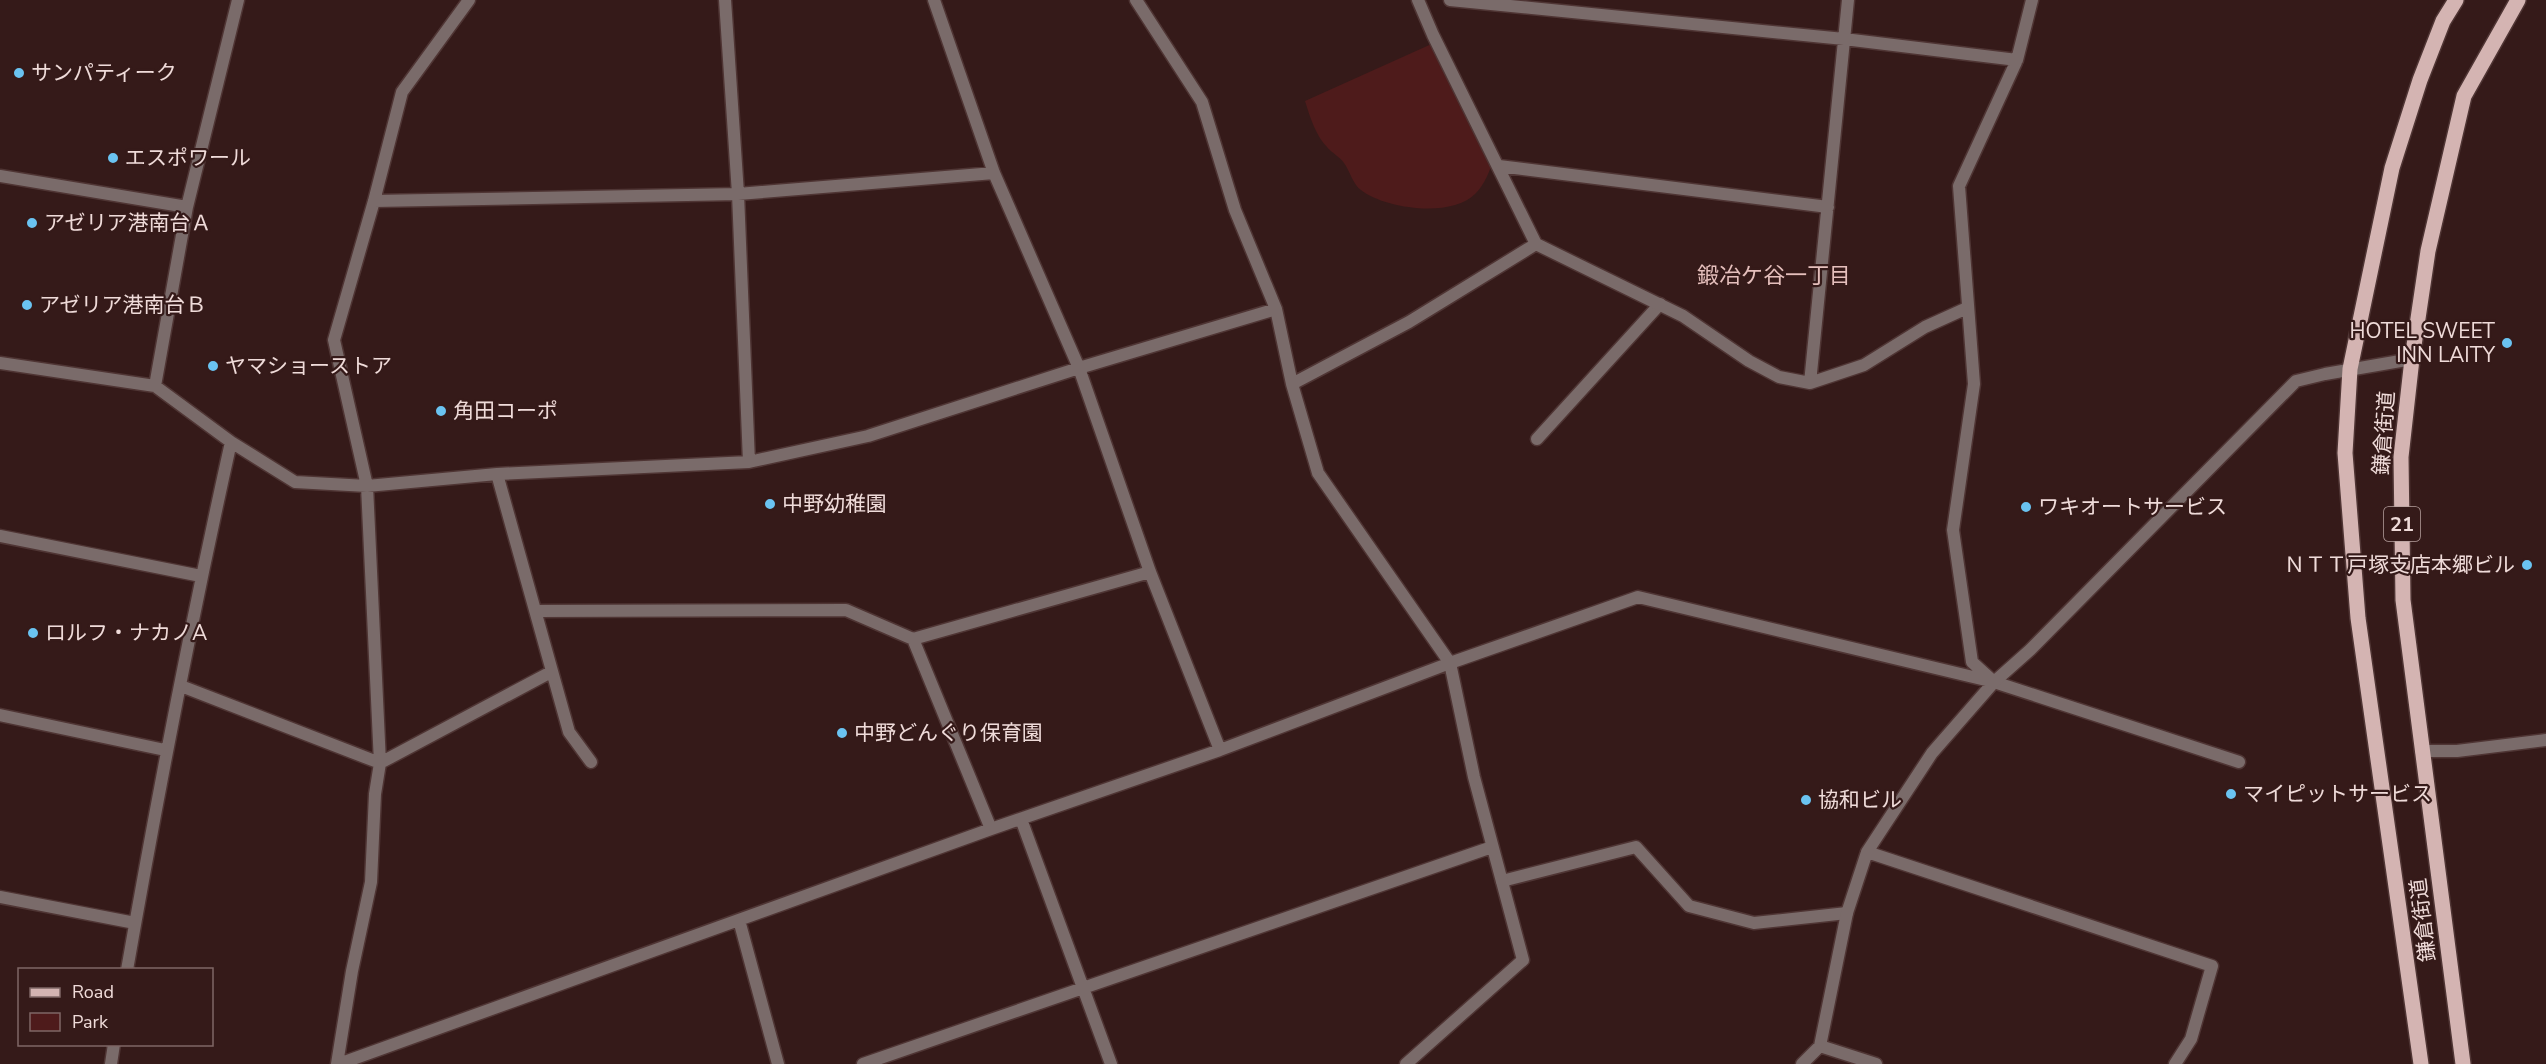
<svg xmlns="http://www.w3.org/2000/svg" width="2546" height="1064" font-family="'Nunito Sans','Noto Sans JP',sans-serif">
<style>
.green{fill:#4e1b1b}
.lines{fill:none;stroke-linecap:round;stroke-linejoin:round}
.service-casing{stroke:#4f3534;stroke-width:15}
.minor-casing{stroke:#4f3534;stroke-width:15}
.primary-casing{stroke:#4f3534;stroke-width:18}
.service{stroke:#7a6b6a;stroke-width:12}
.minor{stroke:#7a6b6a;stroke-width:12}
.primary{stroke:#d4b4b2;stroke-width:15}
.poi-dot{fill:#6ac3f1;stroke:#351a19;stroke-width:2}
.labels{text-anchor:middle;stroke-width:4.5;stroke-linejoin:round;paint-order:stroke}
.shield{fill:#351a19;stroke:#b7a19f;stroke-width:1.5}
.shield-label{font-size:20px;font-weight:bold;fill:#efdbd9}
.poi-label{font-size:21px;fill:#efdbd9;stroke:#351a19;text-anchor:start}
.street-label{font-size:21px;fill:#efdbd9;stroke:#351a19}
.neighbourhood-label{font-size:22px;fill:#e5bfbc;stroke:#351a19}
</style>
<rect width="100%" height="100%" fill="#351a19"/>
<path class="green" d="M1436,42L1495,157C1490,169 1485,185 1475,194C1452,218 1385,209 1361,190C1353,185 1350,171 1344,163C1340,157 1332,153 1327,147C1316,136 1310,117 1305,101Z"/>
<g class="lines">
<g class="service-casing">
<path id="service" d="M1537,439L1660,304
M1994,682L2239,762
M1502,881L1636,847L1689,906L1754,923L1847,913"/>
</g>
<g class="minor-casing">
<path id="minor" d="M725,0L738,194L749,462
M934,0L994,173L1079,368L1150,572L1220,750
M1136,0L1202,102L1235,210L1276,309L1292,384L1318,473L1450,663L1474,777L1523,960L1406,1064
M1418,0L1433,35L1536,244L1683,316L1749,361L1779,377L1810,383L1864,365L1925,327L1967,308
M1450,0L1844,39L2017,60
M1499,166L1828,207
M0,176L187,207
M374,201L738,194L994,173
M0,363L155,386L231,442L295,482L367,486L497,474L749,462L868,436L1079,368L1276,309
M1810,383L1848,0
M1292,384L1409,322L1536,244
M155,386L187,207L238,0
M497,474L569,732L591,762
M0,536L201,576
M536,611L846,610L913,639L1150,572
M913,639L991,829
M1994,682L1972,662L1953,530L1974,384L1959,186L2017,60L2032,0
M181,686L380,763L551,672
M0,715L165,750
M2421,751H2457L2546,740
M1021,819L1111,1064
M1867,852L2212,966L2191,1039L2175,1064
M0,897L135,923
M739,920L778,1064
M127,970C158,793 192,617 231,442
M1820,1046L1876,1064
M111,1064L114,1044
M337,1064L352,971L371,882L375,794L380,763L367,486L334,340L374,201L402,92L469,0
M339,1064L991,829L1220,750L1450,663L1638,597L1994,682
M863,1064L1492,847
M1802,1064L1820,1046L1847,913L1867,852L1932,753L1994,682L2030,650L2296,381L2325,374L2412,359"/>
</g>
<g class="primary-casing">
<path id="primary" d="M2421,1064L2358,618L2345,453L2350,369L2392,168L2420,80L2443,21L2456,0
M2463,1064L2403,600L2401,457L2412,359L2428,251L2464,96L2518,0"/>
</g>
<use href="#service" class="service"/>
<use href="#minor" class="minor"/>
<use href="#primary" class="primary"/>
</g>
<g class="poi-dot">
<circle cx="19" cy="73" r="6"/>
<circle cx="113" cy="158" r="6"/>
<circle cx="32" cy="223" r="6"/>
<circle cx="27" cy="305" r="6"/>
<circle cx="2507" cy="343" r="6"/>
<circle cx="213" cy="366" r="6"/>
<circle cx="441" cy="411" r="6"/>
<circle cx="770" cy="504" r="6"/>
<circle cx="2026" cy="507" r="6"/>
<circle cx="2527" cy="565" r="6"/>
<circle cx="33" cy="633" r="6"/>
<circle cx="842" cy="733" r="6"/>
<circle cx="2231" cy="794" r="6"/>
<circle cx="1806" cy="800" r="6"/>
</g>
<g class="labels">
<rect class="shield" x="2384" y="507" width="36" height="34" rx="4.5"/>
<g class="shield-label">
<text x="2402" y="531">21</text>
</g>
<g class="poi-label">
<text x="31" y="80">サンパティーク</text>
<text x="125" y="165">エスポワール</text>
<text x="44" y="230">アゼリア港南台Ａ</text>
<text x="39" y="312">アゼリア港南台Ｂ</text>
<text x="2495" y="338" text-anchor="end">HOTEL SWEET<tspan x="2495" dy="24">INN LAITY</tspan></text>
<text x="225" y="373">ヤマショーストア</text>
<text x="453" y="418">角田コーポ</text>
<text x="782" y="511">中野幼稚園</text>
<text x="2038" y="514">ワキオートサービス</text>
<text x="2515" y="572" text-anchor="end">ＮＴＴ戸塚支店本郷ビル</text>
<text x="45" y="640">ロルフ・ナカノA</text>
<text x="854" y="740">中野どんぐり保育園</text>
<text x="2243" y="801">マイピットサービス</text>
<text x="1818" y="807">協和ビル</text>
</g>
<g class="street-label">
<text transform="translate(2384 433) rotate(-86)" y="7">鎌倉街道</text>
<text transform="translate(2423 920) rotate(-97)" y="7">鎌倉街道</text>
</g>
<g class="neighbourhood-label">
<text x="1774" y="283">鍛冶ケ谷一丁目</text>
</g>
</g>
<rect x="18" y="968" width="195" height="78" fill="#351a19" stroke="#7f6766" stroke-width="1.5"/>
<rect x="30" y="988" width="30" height="9" fill="#d4b4b2" stroke="#7f6766" stroke-width="1.5"/>
<text x="72" y="998" font-size="18" fill="#efdbd9">Road</text>
<rect x="30" y="1013" width="30" height="18" fill="#4e1b1b" stroke="#7f6766" stroke-width="1.5"/>
<text x="72" y="1028" font-size="18" fill="#efdbd9">Park</text>
</svg>
